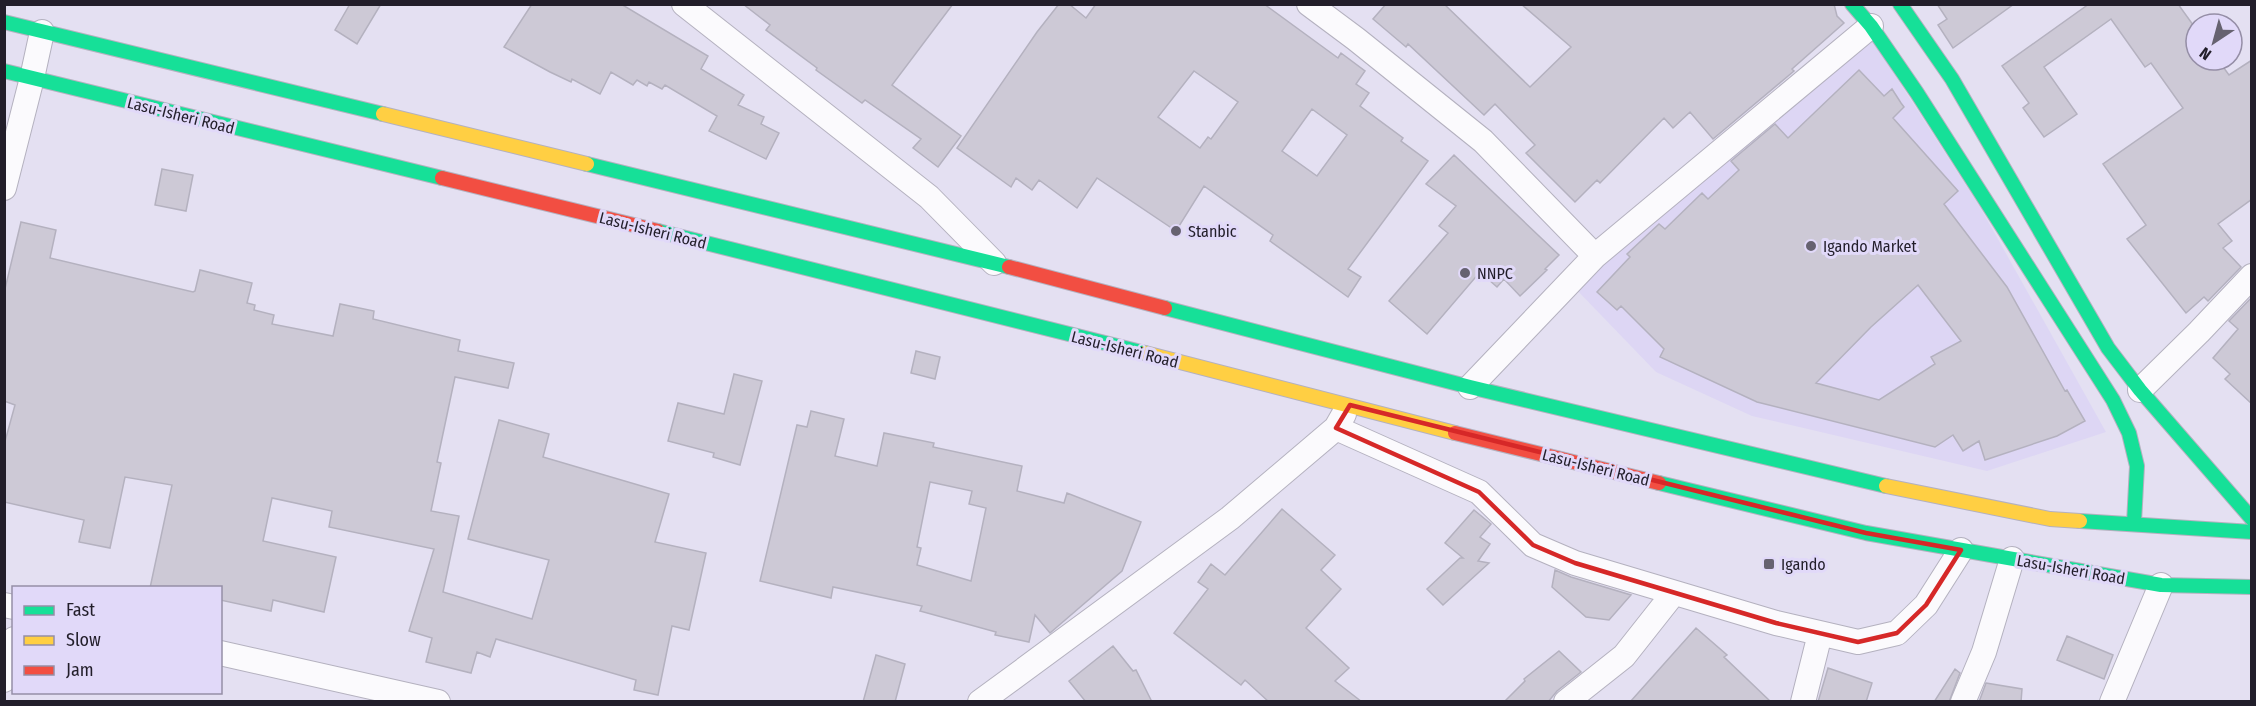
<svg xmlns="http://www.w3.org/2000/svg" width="2256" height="706" font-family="'Fira Sans Condensed',sans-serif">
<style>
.built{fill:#ddd6f4}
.building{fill:#cdc9d6;stroke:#b4b1bf;stroke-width:1.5;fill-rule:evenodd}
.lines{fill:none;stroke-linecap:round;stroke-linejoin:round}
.street-casing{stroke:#b4b1bf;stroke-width:26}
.fast-casing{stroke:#b4b1bf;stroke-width:16}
.slow-casing{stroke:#b4b1bf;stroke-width:16}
.jam-casing{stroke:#b4b1bf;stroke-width:16}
.street{stroke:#fbfafd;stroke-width:24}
.fast{stroke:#16e098;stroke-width:14}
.slow{stroke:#ffcf43;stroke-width:14}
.jam{stroke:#f24e42;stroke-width:14}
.marked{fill:none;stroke:#d62828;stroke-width:4.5;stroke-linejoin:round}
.poi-dot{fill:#666270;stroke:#e1d9f9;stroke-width:2}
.labels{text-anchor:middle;stroke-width:6;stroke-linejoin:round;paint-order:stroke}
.street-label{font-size:16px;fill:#221e2a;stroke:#e1d9f9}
.poi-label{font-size:16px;fill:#221e2a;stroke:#e1d9f9;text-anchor:start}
</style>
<rect width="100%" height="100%" fill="#e4e0f2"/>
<path class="built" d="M1871,38L1980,207L2106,432L1987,471L1752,416L1656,372L1572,285Z"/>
<path class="building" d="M350,4H381L357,44L335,30Z
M532,4H621L708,56L701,69L744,95L738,105L764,117L761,124L779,133L766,159L709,131L717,116L665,85L662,89L649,82L647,86L637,80L633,85L611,72L600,94L572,79L571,82L550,72L504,47Z
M743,4H953L892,85L961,136L938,167L913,148L921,139L865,100L862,103L816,70L817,68L766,30L770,25Z
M1059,4H1069L1086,18L1096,4H1264L1338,58L1341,53L1365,71L1356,84L1369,93L1360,106L1403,138L1401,141L1428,161L1348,269L1361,277L1348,297L1270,241L1273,235L1204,186L1176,231L1097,178L1077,208L1039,180L1032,190L1016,178L1011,187L957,148L1037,32ZM1194,71L1238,102L1211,139L1208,137L1200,148L1158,117ZM1312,109L1347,135L1317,176L1282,151Z
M1386,4H1444L1530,87L1571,47L1521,4H1834L1837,16L1844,23L1792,69L1794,71L1713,139L1690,112L1673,128L1664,118L1600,183L1597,180L1575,202L1526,153L1535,145L1495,104L1484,115L1408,44L1406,47L1373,19Z
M1937,4H2014L1953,48L1938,25L1947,19Z
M2089,4H2178L2196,29V60H2218L2229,75L2252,60V199L2218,224L2232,241L2223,248L2241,267L2208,301L2204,297L2186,313L2127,239L2146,225L2103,164L2183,108L2151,63L2145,67L2111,19L2044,67L2077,114L2044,137L2023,108L2029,103L2002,66Z
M1859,70L1884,96L1892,89L1901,103L1904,107L1893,118L1958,191L1944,204L2007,287L2065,391L2067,390L2085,421L2057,436L1985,460L1979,441L1963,451L1953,435L1935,447L1757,402L1660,357L1664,349L1621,306L1617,310L1597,292L1630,257L1627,254L1659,224L1665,229L1702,193L1708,199L1739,170L1731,161L1775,124L1788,138ZM1918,285L1961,341L1931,357L1935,364L1879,400L1816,383L1871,327Z
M1454,155L1559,255L1545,269L1547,270L1520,296L1504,279L1497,287L1480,272L1427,334L1389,301L1448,233L1439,226L1456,206L1426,184Z
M162,169L193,175L186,211L155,205Z
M21,222L56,230L50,258L193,292L195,291L200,270L252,283L247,303L255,305L254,310L274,315L272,324L333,336L340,304L374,311L373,319L460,340L458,351L514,363L508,388L455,377L437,462L441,463L431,511L459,516L443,592L532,619L549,560L468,539L499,420L549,434L543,457L669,494L655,542L706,553L689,630L672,626L658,695L634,690L636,680L496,639L490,657L477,652L471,673L426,662L432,638L409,631L434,549L329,527L332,511L272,498L263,541L336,557L324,612L273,600L271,611L220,600V588H150L172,485L125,477L110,548L79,542L84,520L4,502V445L15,405L4,401V293Z
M2252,297V404L2225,379L2230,374L2213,358L2238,329L2229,321Z
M916,351L940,357L935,379L911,373Z
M734,374L762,381L740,465L713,457L714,453L668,441L678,403L724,414Z
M811,411L844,419L835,456L877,466L884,433L934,443L933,447L1022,466L1017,491L1064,503L1067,493L1141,522L1122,571L1050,633L1035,615L1029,642L995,635L996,632L920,611L922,606L833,587L831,598L760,581L797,425L807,427ZM930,482L972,491L969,504L986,508L971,581L917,565L921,548L917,547Z
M1282,509L1335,555L1321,570L1341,589L1306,628L1349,668L1335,681L1362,702H1269L1245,680L1241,685L1174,633L1208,589L1198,582L1211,564L1225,575Z
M1474,510L1491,524L1480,537L1490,544L1478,561L1489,563L1443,605L1427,589L1460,558H1463L1445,543Z
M1555,570L1571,577L1631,595L1609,620L1586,617L1552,587Z
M1696,628L1727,655L1724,657L1771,702H1630Z
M2067,636L2113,655L2104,679L2057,660Z
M1113,646L1133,671L1136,670L1152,702H1086L1069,681Z
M1559,651L1581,672L1557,691L1548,702H1504L1525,681L1524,679Z
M876,655L905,664L895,702H863Z
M1828,668L1872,683L1866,702H1818Z
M1955,669L1960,673L1949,702H1934Z
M1986,683L2022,689L2021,702H1979Z"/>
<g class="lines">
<g class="street-casing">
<path id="street" d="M684,4L929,197L994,263
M1309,4L1356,39L1483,141L1595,256
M4,188L32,78L42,32
M1470,387L1595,256L1871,26
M2140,390L2199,332L2252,276
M1336,428L1479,492L1533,545L1575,563L1776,623L1858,642L1897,633L1926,605L1961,550
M4,605L14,607
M220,653L438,702
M4,680L14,639
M980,702L1230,518L1336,428L1344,414
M1566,702L1624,656L1673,594
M1803,702L1820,634
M1963,702L1984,652L2012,559
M2112,702L2161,585"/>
</g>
<g class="fast-casing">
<path id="fast" d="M1852,4L1871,26L1917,93L2113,400L2129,433L2137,466L2134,523
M1900,4L1952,79L2108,348L2140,390L2252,519
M4,22L383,114
M4,71L442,178
M587,164L1009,267
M658,231L1145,353
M1165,308L1470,387L1886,486
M1659,483L1866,533L2161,585L2252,587
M2080,521L2252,532"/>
</g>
<g class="slow-casing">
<path id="slow" d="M383,114L587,164
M1145,353L1455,433
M1886,486L2050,519L2080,521"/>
</g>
<g class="jam-casing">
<path id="jam" d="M442,178L658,231
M1009,267L1165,308
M1455,433L1659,483"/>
</g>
<use href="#street" class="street"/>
<use href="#fast" class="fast"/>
<use href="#slow" class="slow"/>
<use href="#jam" class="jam"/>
</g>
<path class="marked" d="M1350,405L1866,533L1961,550L1926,605L1897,633L1858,642L1776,623L1575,563L1533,545L1479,492L1336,428Z"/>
<g class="poi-dot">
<circle cx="1176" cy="231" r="6"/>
<circle cx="1811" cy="246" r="6"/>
<circle cx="1465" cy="273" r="6"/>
<rect x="1763" y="558" width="12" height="12" rx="3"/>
</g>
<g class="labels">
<g class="street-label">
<text transform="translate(181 115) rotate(14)" y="6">Lasu-Isheri Road</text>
<text transform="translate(653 230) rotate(14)" y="6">Lasu-Isheri Road</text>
<text transform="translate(1125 349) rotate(14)" y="6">Lasu-Isheri Road</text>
<text transform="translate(1596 467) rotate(14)" y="6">Lasu-Isheri Road</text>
<text transform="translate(2071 569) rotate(10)" y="6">Lasu-Isheri Road</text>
</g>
<g class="poi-label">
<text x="1188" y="237">Stanbic</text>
<text x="1823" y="252">Igando Market</text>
<text x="1477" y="279">NNPC</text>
<text x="1781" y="570">Igando</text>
</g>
</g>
<rect width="2256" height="706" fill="none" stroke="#221e2a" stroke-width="12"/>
<rect x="12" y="586" width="210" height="108" fill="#e1d9f9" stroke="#958ea6" stroke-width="1.5"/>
<rect x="24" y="606" width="30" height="9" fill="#16e098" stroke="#958ea6" stroke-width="1.5"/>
<text x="66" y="616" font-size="18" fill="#221e2a">Fast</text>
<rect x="24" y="636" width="30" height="9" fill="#ffcf43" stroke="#958ea6" stroke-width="1.5"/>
<text x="66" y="646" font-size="18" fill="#221e2a">Slow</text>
<rect x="24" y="666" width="30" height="9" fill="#f24e42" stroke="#958ea6" stroke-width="1.5"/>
<text x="66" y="676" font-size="18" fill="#221e2a">Jam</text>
<g transform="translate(2214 42) rotate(216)"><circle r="28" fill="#e1d9f9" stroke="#958ea6" stroke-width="1.5"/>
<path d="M0-4.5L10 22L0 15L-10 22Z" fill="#666270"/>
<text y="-9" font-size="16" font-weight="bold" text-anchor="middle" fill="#221e2a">N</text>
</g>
</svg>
